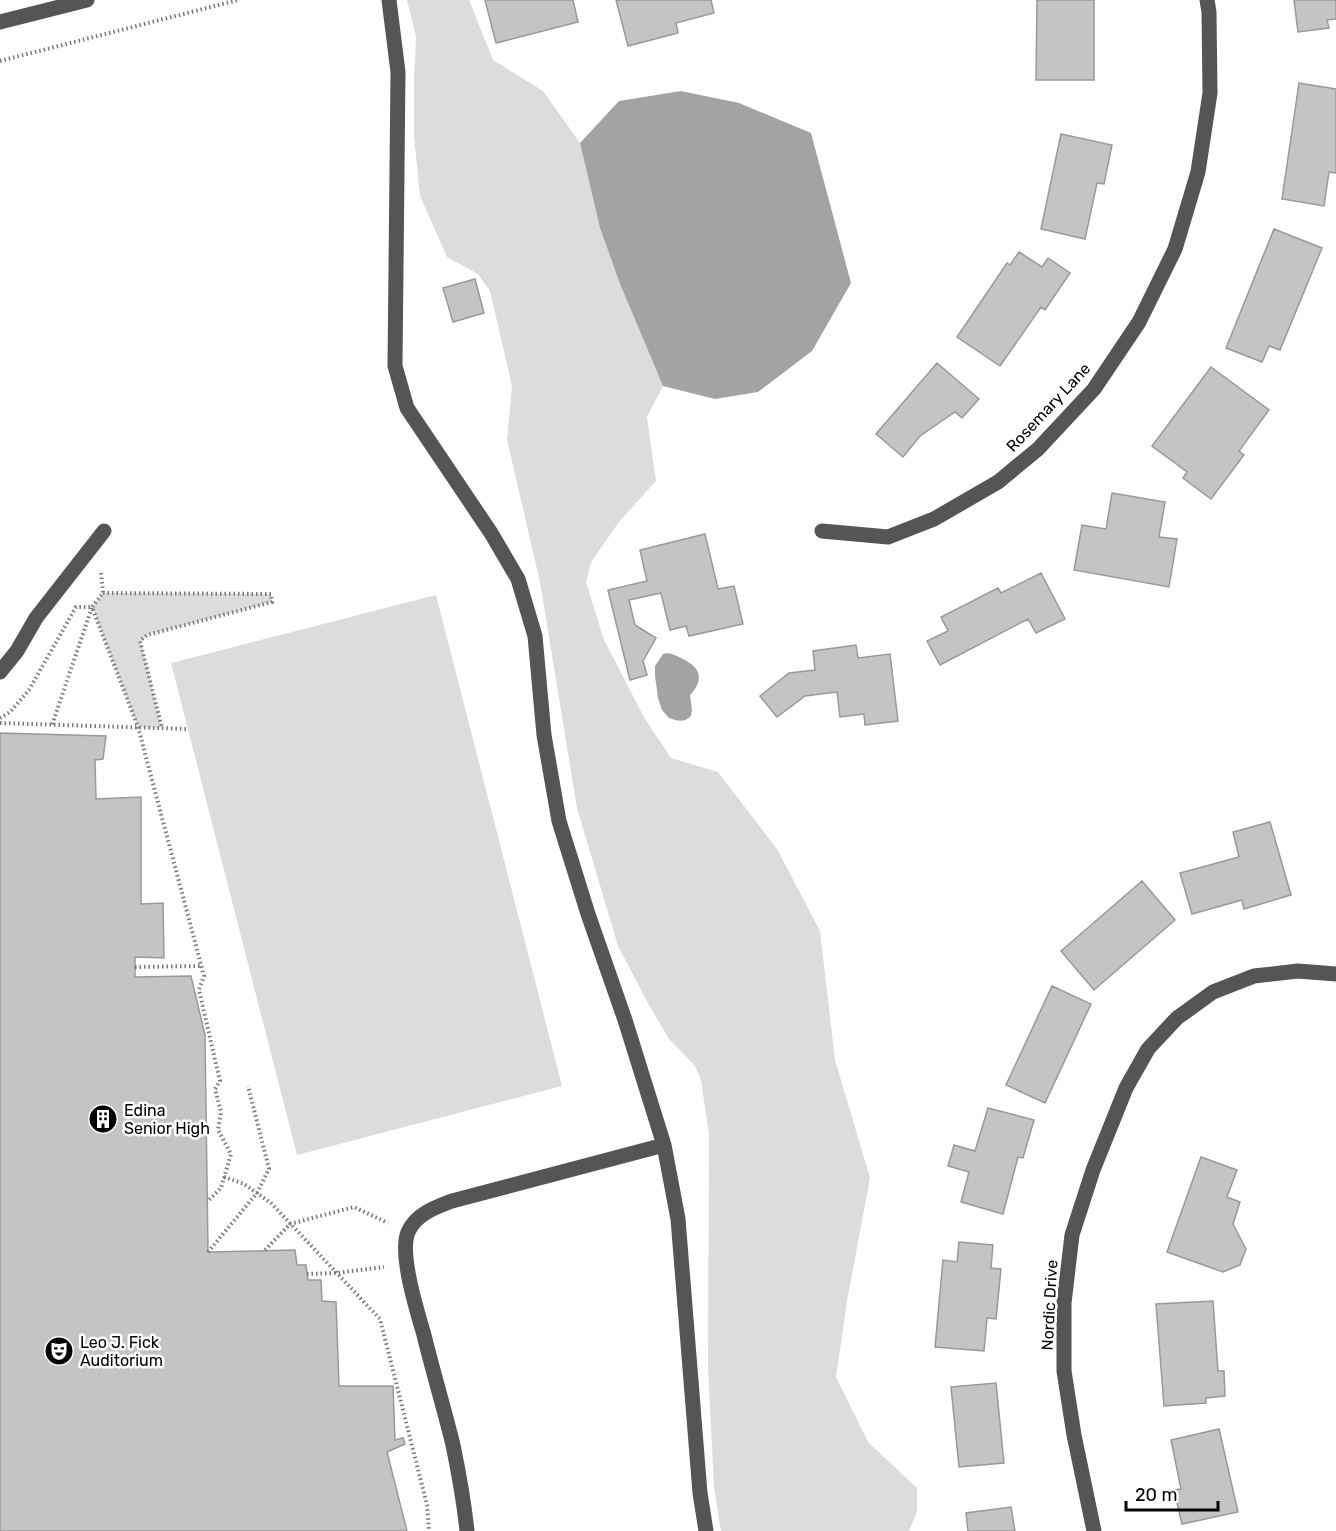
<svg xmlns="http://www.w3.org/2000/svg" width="1336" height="1531" font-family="Rubik,sans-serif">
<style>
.green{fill:#dcdcdc}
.water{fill:#a3a3a3}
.building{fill:#c4c4c4;stroke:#999;stroke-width:1.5}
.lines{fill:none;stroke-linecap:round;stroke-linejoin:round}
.path{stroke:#777;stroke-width:4;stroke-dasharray:1.5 3;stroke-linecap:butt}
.minor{stroke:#555;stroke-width:15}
.labels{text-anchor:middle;stroke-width:5;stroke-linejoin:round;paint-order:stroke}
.street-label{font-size:16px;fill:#000;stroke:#fff}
.poi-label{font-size:16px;fill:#000;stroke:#fff;text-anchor:start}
</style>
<rect width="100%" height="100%" fill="#fff"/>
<path class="green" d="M407,0H469L493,60L543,91L580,143L600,228L620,284L663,386L647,417L656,481L619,522L591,562L586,582L604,640L645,719L671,758L718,772L777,849L820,931L835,1060L870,1178L847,1301L836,1377L868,1442L917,1488V1512L909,1531H721L714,1487L708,1366L709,1134L701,1080L695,1066L669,1039L649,1005L618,946L577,808L540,582L507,440L512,386L490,291L478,274L447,257L420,196L414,136V79L416,37Z
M103,593L271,594L272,602L147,635L141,641L162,728L138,727L92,607Z
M436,595L562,1086L297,1155L171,663Z"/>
<path class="water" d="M681,91L739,103L811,133L851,283L812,351L758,392L715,399L663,386L620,284L600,228L580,143L619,101Z
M667,653C674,654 679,657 685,660C702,669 703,681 690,695L692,710L691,716C684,723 678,721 669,718L662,710L658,698L655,676V666L663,654Z"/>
<path class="building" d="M485,0H573L578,22L496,43Z
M616,0H711L714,13L676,23L678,33L628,46Z
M1037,0H1094V80H1036Z
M1294,0H1336V19L1327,20L1329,28L1298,32Z
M1299,83L1336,89V173L1329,172L1324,206L1282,199Z
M1061,134L1112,145L1104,184L1097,183L1085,239L1041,229Z
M1274,229L1322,248L1280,350L1269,346L1262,362L1226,348Z
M1019,252L1042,267L1048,258L1070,273L1045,310L1041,307L1000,366L957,337L1007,263L1010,265Z
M475,279L484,313L453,322L443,288Z
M937,363L979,399L962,418L955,412L920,436L903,457L876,434Z
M1211,367L1269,410L1239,451L1244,455L1211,499L1183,478L1187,472L1152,446Z
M1112,493L1165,502L1159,537L1177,539L1169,587L1074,570L1082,525L1106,529Z
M705,534L718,589L734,586L743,624L689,636L686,626L670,630L661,593L629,600L635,625L656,638L643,661L647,675L630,680L608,590L647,581L640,550Z
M1041,573L1065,619L1036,633L1028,619L940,665L927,641L948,631L941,617L998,588L1001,593Z
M856,645L858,658L890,654L898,721L865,725L864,714L840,717L837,692L805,696L777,717L760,696L789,673L815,670L813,651Z
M0,733L106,736L103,759L95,760L96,799L141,797V904L163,903L164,958L135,957V977L191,976L205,1035L208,1252L295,1250L297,1265H306L308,1280H321L322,1301L336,1302L339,1386H393L395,1440L403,1438L405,1444L387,1452L407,1531H0Z
M1270,822L1291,895L1244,909L1242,900L1192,914L1180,873L1239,857L1233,832Z
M1142,881L1175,920L1094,990L1061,951Z
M1052,986L1091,1004L1045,1103L1006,1085Z
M988,1108L1034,1120L1023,1158L1018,1157L1003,1214L961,1202L969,1172L948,1166L954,1145L975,1151Z
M1201,1157L1237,1170L1227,1197L1240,1202L1233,1224L1246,1249L1240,1265L1223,1272L1167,1252Z
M959,1242L993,1245L991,1268L1001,1269L996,1319L987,1318L984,1351L935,1347L943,1260L957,1262Z
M1213,1301L1218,1371H1224L1225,1396L1206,1398V1403L1164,1406L1156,1304Z
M996,1383L1004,1463L959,1467L951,1387Z
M1219,1429L1238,1512L1182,1524L1174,1490L1181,1489L1171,1440Z
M1011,1507L1015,1531H968L966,1513Z"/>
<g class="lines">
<path class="path" d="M0,61L238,0
M101,573L103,593L92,607L138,727L204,976L199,990L220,1081L215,1089L221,1112L218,1130L231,1154L221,1188L207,1202
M103,593L271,594L272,602L147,635L140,641L162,728
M0,718L10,712L29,690L76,607H92L52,725
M0,723L188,729
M135,967L202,966
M224,1177L244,1184L271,1203L380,1319L427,1505L429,1531
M265,1250L290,1224L354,1207L388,1223
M208,1252L257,1193L269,1169L248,1086
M307,1274L336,1273L384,1267"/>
<path class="minor" d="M389,0L398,72L395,366L407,408L491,533L518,579L535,636L544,735L559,821L588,914L625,1020L664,1145L678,1219L700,1493L706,1531
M0,22L87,0
M822,531L888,537L934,519L998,482L1038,449L1094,389L1139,322L1175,249L1198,172L1210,93L1209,12L1207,0
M0,672L17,651L36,618L104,531
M467,1531C464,1502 459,1474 453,1445C444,1408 433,1372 424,1335C417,1311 399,1254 408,1232C416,1214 436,1207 452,1201L664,1145
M1094,1531L1074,1435L1064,1371V1303L1072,1235L1093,1170L1126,1088L1148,1049L1177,1018L1213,992L1254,976L1298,971L1336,974"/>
</g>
<defs>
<g id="building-disc" transform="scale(1.5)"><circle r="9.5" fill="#000" stroke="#fff"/><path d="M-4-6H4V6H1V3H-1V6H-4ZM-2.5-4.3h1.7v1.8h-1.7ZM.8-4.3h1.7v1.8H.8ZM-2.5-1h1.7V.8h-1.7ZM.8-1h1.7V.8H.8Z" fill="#fff"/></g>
<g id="theatre-disc" transform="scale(1.5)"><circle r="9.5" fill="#000" stroke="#fff"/><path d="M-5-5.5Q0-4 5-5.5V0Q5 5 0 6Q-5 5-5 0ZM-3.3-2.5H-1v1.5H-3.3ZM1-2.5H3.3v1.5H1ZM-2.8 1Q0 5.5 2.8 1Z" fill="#fff"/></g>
</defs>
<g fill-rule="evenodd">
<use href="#building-disc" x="103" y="1119"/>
<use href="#theatre-disc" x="59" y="1351"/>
</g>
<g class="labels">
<g class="street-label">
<text transform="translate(1048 407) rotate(-47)" y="6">Rosemary Lane</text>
<text transform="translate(1049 1305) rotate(-87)" y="6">Nordic Drive</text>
</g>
<g class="poi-label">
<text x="124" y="1116">Edina<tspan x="124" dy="18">Senior High</tspan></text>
<text x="80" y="1348">Leo J. Fick<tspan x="80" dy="18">Auditorium</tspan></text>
</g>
</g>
<path d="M1126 1501v9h92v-9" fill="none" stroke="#000000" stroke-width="3"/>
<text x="1135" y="1501" font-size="18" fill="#000000" stroke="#ffffff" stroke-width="4.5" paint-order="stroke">20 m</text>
</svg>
